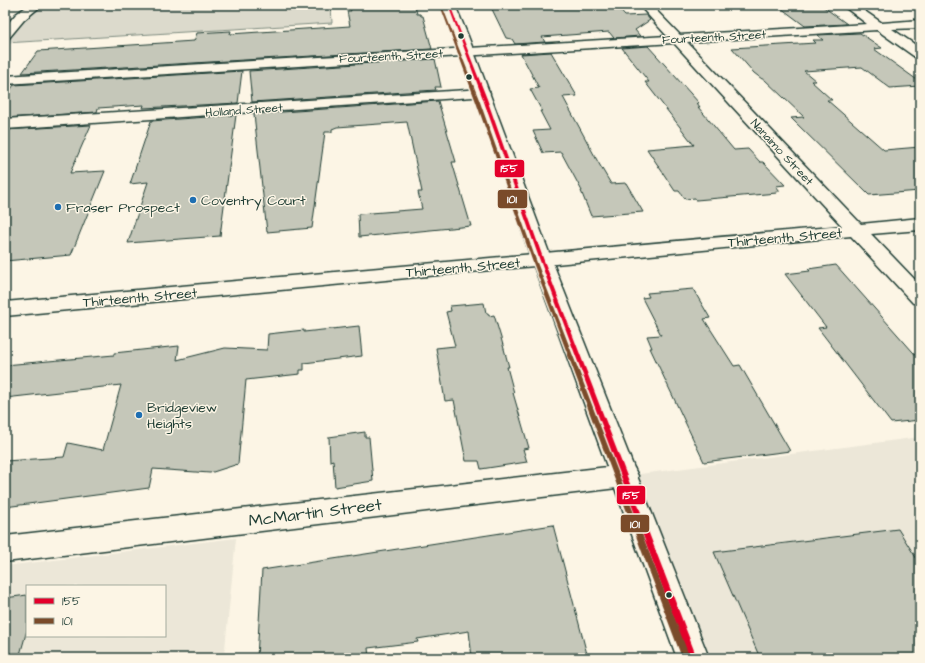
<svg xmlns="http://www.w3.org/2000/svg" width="925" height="663" font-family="'Architects Daughter',sans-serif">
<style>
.built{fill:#ece7d8;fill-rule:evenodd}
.green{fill:#dcdacc;stroke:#7e8c80}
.building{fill:#c5c7b9;stroke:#1f3d34}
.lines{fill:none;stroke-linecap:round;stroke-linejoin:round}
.minor-casing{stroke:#1f3d34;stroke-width:3}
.tertiary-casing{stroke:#1f3d34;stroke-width:3}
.minor{fill:#fcf5e5;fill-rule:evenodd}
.tertiary{fill:#fcf5e5;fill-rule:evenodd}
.bus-1-casing{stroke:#fcf5e5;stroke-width:3}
.bus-2-casing{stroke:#fcf5e5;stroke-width:3}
.bus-1{fill:#e4002b;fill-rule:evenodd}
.bus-2{fill:#7a4b2a;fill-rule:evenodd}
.bus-dot{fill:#1f3d34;stroke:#fcf5e5;stroke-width:1.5}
.poi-dot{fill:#1f6fb2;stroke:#fcf5e5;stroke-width:1.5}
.labels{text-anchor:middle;stroke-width:3;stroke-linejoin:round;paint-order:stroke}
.far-street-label{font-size:12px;fill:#1f3d34;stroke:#fcf5e5}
.poi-label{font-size:14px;fill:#1f3d34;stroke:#fcf5e5;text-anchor:start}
.street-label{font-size:14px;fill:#1f3d34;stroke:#fcf5e5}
.near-street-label{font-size:17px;fill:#1f3d34;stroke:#fcf5e5}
.line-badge{stroke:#fcf5e5;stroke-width:1.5}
.badge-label{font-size:11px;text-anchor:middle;font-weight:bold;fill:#fff}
</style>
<rect width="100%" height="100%" fill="#fcf5e5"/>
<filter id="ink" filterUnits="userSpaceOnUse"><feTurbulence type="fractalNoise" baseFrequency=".025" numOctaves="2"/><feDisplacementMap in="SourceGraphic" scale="8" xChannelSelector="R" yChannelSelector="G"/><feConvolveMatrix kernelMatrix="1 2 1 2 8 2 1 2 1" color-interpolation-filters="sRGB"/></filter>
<g filter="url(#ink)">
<path class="built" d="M920,437V658H693L625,476Z
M236,538L224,658H5V566ZM27,586H165V636H27Z"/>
<path class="green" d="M49,5H331L332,23L5,43C5,19 30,12 49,5Z"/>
<path class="building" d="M394,5H411L412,7L415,6L417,14H420L421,16H423L432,49L22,73L38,51L194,41L197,33L231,31L230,34L350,26L347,11H351L350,8Z
M490,5H615L625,16L646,15L650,20L635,30L640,36L614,38L609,32L542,37L545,42L515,44L512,39L506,38Z
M777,5H821L847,24L805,26Z
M860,33L882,48L874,49L920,82V86L890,88L862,67L804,71L816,81H811L832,100H827L884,150L920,147V191L869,195L791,118L804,117L764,79H762L754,73L732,48L816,43L813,40H823L817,35Z
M648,46L699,103H697L700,107H698L734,150L748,149L760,162H763L785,185L776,186L780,191H776L777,193L696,200L695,198L685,199L679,191H675L647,149L694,145L645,82H649L622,48Z
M551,52L577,96L563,97L598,162L611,184L626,183L643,212L591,216L581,191H582L561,152L543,153L533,131L550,130L540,111H542L530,89L539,88L521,54Z
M435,59L441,87H435L436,90L252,102L249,71Z
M242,71L238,103L143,108L144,105L98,108L97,112L5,118V97L14,85Z
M438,101L456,162H452L471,226L359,237L358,214L422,209L418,192H422L407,122L337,127L332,129V132H325L312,228L267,232L254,114Z
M236,115L220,236L128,243L148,182L130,184L151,121Z
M91,125L70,173L105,171L71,255L5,261V130Z
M836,265L920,360V420L891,423L818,328L826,327L785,274L810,271L808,269Z
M693,289L710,318L704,319L734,366L740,365L790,451L704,462L650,348H652L647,336L661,335L642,298L649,297L647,293Z
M484,303L486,313H488L489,316L494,315L501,338L509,367H507L514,393H513L529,448L523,449L527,462L481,469L479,461H466L454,400L445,401L436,348L455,346L446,312L451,311L450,306Z
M359,326L362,356L304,363V370H300V374L246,380L238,464L210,473L153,469L149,488L5,507V461L64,457L68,443L103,450L121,385L5,398V365L114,355V353L179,346L177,360L225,348L267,350L268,334L304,330V332Z
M365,432V437H369L373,481L335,487L333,460L330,461L329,437Z
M553,525L588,658H472L469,631L417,639L418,642L368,648L369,658H257L262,570Z
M898,529L920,564V658H760L714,552Z
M27,595V630L19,658H5V598Z"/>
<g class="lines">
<g class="minor-casing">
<path id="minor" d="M29,5H42L24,20L9,38L5,39V27L16,14Z
M639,5H651L680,35L867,24L842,5H856L882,23L920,20V28L892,29L920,48V58L915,57L877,30L687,42L861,224L920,218V230L871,234L920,285V305L913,303L851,236L5,316V302L842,226L674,43L5,84V76L667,36Z
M483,89L488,90L490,93L488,96L5,129V119Z
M625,465L634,468L638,476L634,484L625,487L5,562V536Z"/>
</g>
<g class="tertiary-casing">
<path id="tertiary" d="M443,5H455L468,36L551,258L709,658H677L531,258L478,99Z"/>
</g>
<use href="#minor" class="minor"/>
<use href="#tertiary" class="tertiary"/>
<g class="bus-1-casing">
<path id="bus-1" d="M448,5H450L487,99L543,258L697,658H689L539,258L483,99Z"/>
</g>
<g class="bus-2-casing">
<path id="bus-2" d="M442,7L443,8L480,102L536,260L690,658H682L532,260L476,102L441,8Z"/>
</g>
<use href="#bus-1" class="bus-1"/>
<use href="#bus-2" class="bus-2"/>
</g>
</g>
<g class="bus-dot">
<circle cx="461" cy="36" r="3.5"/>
<circle cx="469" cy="77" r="3.5"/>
<circle cx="669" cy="595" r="3.5"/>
</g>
<g class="poi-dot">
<circle cx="193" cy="200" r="4"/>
<circle cx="58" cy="207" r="4"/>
<circle cx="139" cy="415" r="4"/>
</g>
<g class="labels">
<g class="far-street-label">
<text transform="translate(714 37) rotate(-3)" y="4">Fourteenth Street</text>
<text transform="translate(391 56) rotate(-3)" y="4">Fourteenth Street</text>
<text transform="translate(244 110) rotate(-4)" y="4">Holland Street</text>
<text transform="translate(782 152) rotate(47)" y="4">Nanaimo Street</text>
</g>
<g class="poi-label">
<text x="201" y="205">Coventry Court</text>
<text x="66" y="212">Fraser Prospect</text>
<text x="147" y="412">Bridgeview<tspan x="147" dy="16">Heights</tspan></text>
</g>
<g class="street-label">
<text transform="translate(785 237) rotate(-5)" y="5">Thirteenth Street</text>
<text transform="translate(463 267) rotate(-5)" y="5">Thirteenth Street</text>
<text transform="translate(140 297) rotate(-5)" y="5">Thirteenth Street</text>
</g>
<g class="near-street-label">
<text transform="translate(315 512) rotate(-7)" y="6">McMartin Street</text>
</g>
</g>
<g class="line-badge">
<rect x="494" y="159" width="31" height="19" rx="4" fill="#e4002b"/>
<rect x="497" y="189" width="31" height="20" rx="4" fill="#7a4b2a"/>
<rect x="616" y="485" width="30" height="20" rx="4" fill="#e4002b"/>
<rect x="620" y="514" width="30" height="19" rx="4" fill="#7a4b2a"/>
</g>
<g class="badge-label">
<text x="509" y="172">155</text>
<text x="512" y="203">101</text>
<text x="631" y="499">155</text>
<text x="635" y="528">101</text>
</g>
<rect width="925" height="663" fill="none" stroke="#fcf5e5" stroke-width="20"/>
<rect x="10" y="10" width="905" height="643" fill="none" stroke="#1f3d34" stroke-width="1.5" filter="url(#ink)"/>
<rect x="26" y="585" width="140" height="52" fill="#fcf5e5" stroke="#a4ab9e"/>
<rect x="34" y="598" width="20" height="6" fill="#e4002b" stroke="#a4ab9e"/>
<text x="62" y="605" font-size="12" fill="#1f3d34">155</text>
<rect x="34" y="618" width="20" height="6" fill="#7a4b2a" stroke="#a4ab9e"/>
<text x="62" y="625" font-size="12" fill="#1f3d34">101</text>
</svg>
